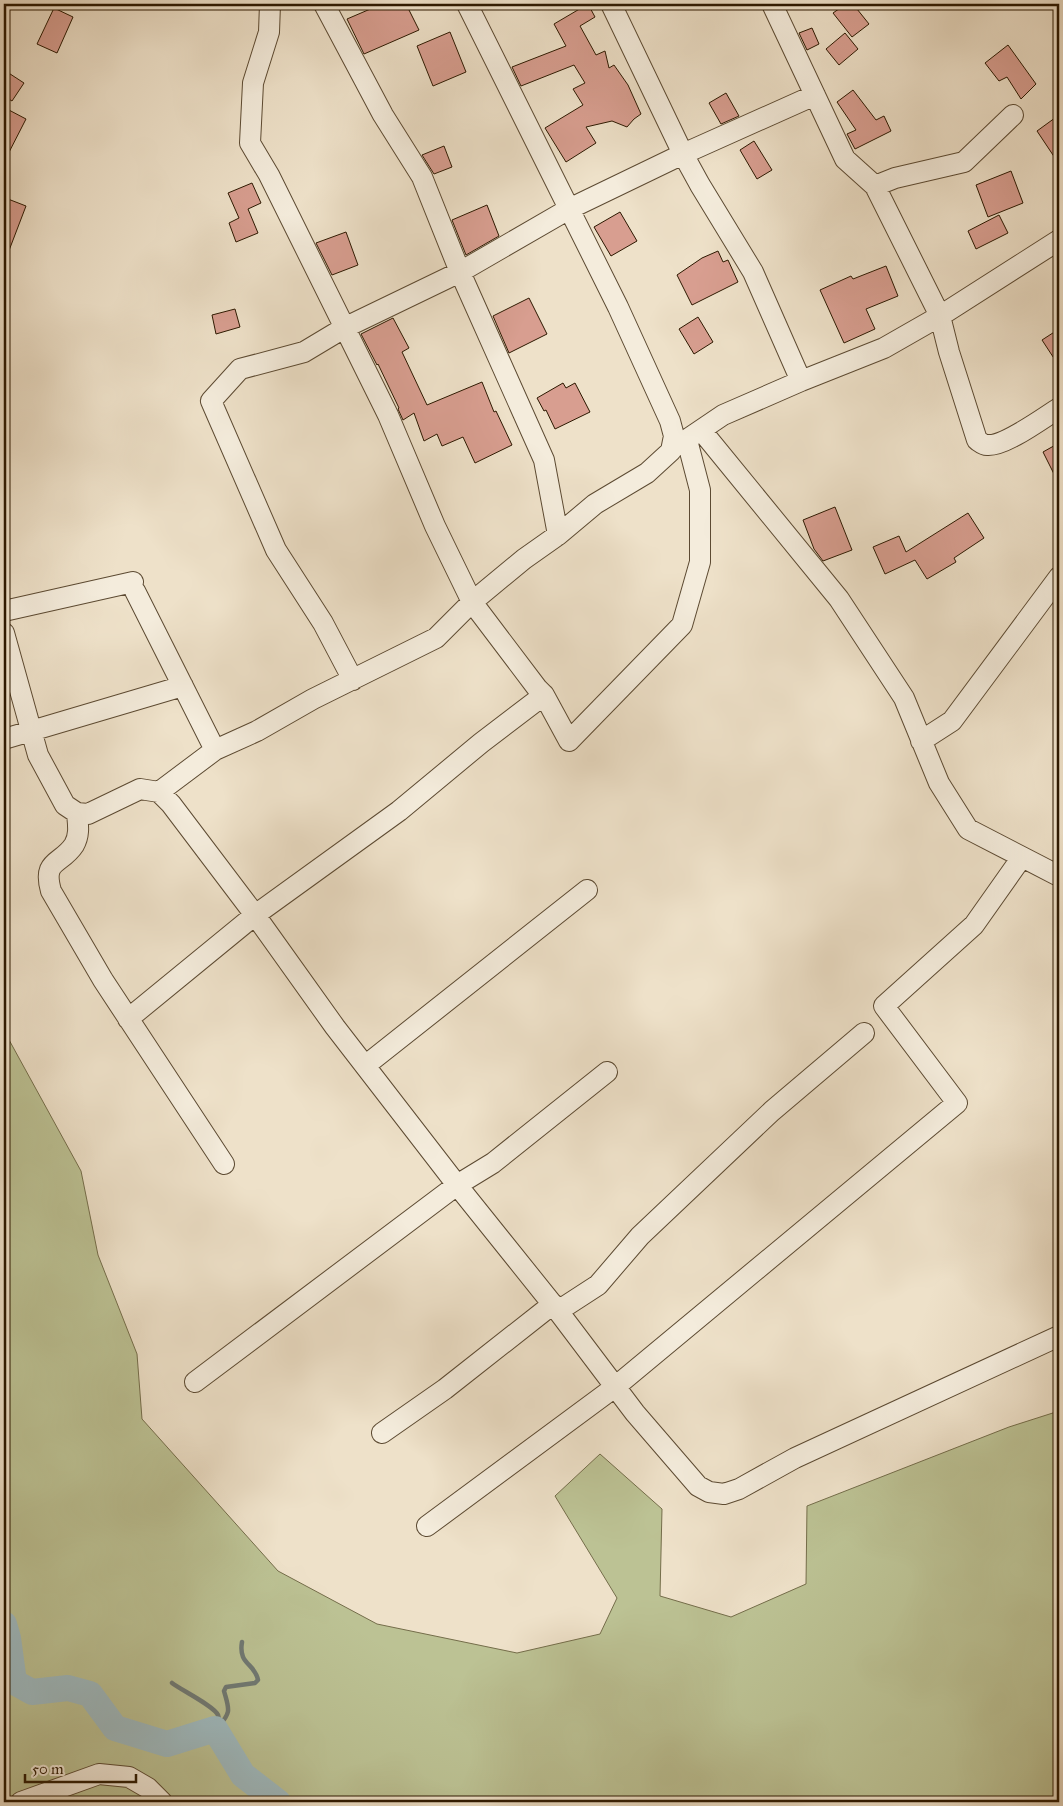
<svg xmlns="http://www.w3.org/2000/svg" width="1063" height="1806" font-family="'IM FELL Great Primer',serif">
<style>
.green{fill:#bcc294;stroke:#746d4a}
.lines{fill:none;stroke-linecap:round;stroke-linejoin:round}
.stream{stroke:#717a74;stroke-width:4.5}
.river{stroke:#9fbbc1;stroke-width:26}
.building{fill:#d89e90;stroke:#2c1800}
.minor-casing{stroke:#5c4a32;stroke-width:22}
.minor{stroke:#f4ecdc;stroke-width:20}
</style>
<rect width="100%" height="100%" fill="#eee1c9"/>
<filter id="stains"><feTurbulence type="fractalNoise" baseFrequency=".004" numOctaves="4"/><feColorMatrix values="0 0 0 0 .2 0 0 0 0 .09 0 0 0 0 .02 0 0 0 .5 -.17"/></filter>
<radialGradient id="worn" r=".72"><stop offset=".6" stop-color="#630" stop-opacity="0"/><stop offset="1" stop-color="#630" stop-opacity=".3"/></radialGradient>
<path class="green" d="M4,1035L8,1038L81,1171L98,1255L137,1354L142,1419L278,1571L377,1624L517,1653L600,1634L617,1598L555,1496L600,1454L662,1509L660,1596L731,1617L806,1584L807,1506L1009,1427L1059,1411V1802H4Z"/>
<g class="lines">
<path class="stream" d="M172,1683C181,1690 214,1706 218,1715C219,1718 219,1723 218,1727C232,1712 229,1709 224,1691L226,1687L255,1683L258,1680C255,1663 238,1665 242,1642"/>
<path class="river" d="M4,1624L8,1638L14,1682L32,1692L68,1688L90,1694L115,1728L167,1744L215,1729L243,1775L278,1802"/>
</g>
<path class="building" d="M382,4H406L419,30L364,54L347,19Z
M588,4L595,17L580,26L596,55L605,51L609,68L614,65L628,85L641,114L634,119L627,127L612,121L586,127L596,143L566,162L545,128L583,105L573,89L585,83L574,65L521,86L512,67L566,46L554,24Z
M846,4H853L869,24L852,37L833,13Z
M54,8L73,17L57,53L37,44Z
M812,28L819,44L807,50L799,33Z
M450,32L466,72L433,86L417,46Z
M845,33L858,49L839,65L826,49Z
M1008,45L1036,84L1021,99L1007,77L999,81L985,63Z
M4,70L24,83L12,101L4,96Z
M853,90L876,120L884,116L891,131L855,149L847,134L856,130L837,102Z
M726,93L739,116L721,124L709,103Z
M7,109L26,119L4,162V116Z
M1059,115V164L1037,131Z
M754,141L772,170L757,179L740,150Z
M444,146L452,167L434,174L422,155Z
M1011,171L1023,203L988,217L976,185Z
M252,183L261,203L248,209L258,233L236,242L229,223L239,218L228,193Z
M8,199L26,206L5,261L4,209Z
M487,205L499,236L466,255L452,220Z
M620,212L637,241L611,256L594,227Z
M999,215L1008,233L976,249L968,231Z
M346,232L358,265L332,275L316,243Z
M718,251L723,262L728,260L738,282L692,305L677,275L702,258Z
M886,266L898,296L866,309L875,329L844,343L820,290L851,276L853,279Z
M529,298L547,334L509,353L493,316Z
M235,309L240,327L216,334L212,315Z
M698,317L713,342L694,354L679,329Z
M393,318L409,348L402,352L427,405L482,382L494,412L496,411L512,445L475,463L463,437L442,446L437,434L424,441L414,413L403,420L398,409L399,408L378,364L377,365L361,334Z
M1059,329V366L1042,340Z
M563,383L566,388L575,383L590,412L555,429L546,410L544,411L537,398Z
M1059,443V484L1043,452Z
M835,507L852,550L823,561L814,549L803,520Z
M968,513L984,538L954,558L956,562L927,579L915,560L885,574L873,547L899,536L906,552Z"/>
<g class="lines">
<g class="minor-casing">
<path id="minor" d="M270,4L269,32L253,83L250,143L269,175L388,415L435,526L472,602L537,688L544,695L569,741L682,625L700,562V490L687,440
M324,4L383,115L422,177L460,272L544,460L558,535
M611,4L683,154L700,185L753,272L801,381
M772,4L845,159L875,186L940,316L949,352L977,440C980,442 983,445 987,445C1004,447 1043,418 1059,408
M875,186L895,178L964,162L1013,115
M701,430L839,599L904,698L939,783L968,829L1059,876
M689,438L723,415L801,381L884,348L940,316L1059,240
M135,591L215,750
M4,611L133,582
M4,633L38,755L65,805L77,813L88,814L140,789L159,792L171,804L255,915L335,1027L457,1185L558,1311L635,1413L698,1486L709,1492L724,1494L739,1489L795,1458L1059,1336
M353,680L323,623L276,550L211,401L240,369L304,352L344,328L460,272L569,209L683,154L815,95
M4,739L183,686
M921,741L952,721L1059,577
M159,792L215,750L257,731L313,699L436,638L472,602L524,559L558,535L595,504L647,473L671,451L674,436L670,421L618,307L467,4
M77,813C78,824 80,835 74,845C61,865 42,859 51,891L103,980L224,1164
M128,1019L255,915L399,811L481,743L544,695
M366,1065L587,890
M558,1311L598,1285L640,1236L772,1111L864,1033
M195,1382L457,1185L493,1163L607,1072
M382,1433L445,1389L553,1304
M427,1526L615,1387L957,1103L884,1006L974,925L1022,857
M21,1802L99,1774L129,1777L148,1788L162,1802"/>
</g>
<use href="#minor" class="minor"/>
</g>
<rect width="1063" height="1806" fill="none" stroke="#eee1c9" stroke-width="20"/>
<rect x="5" y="5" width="1053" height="1796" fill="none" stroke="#2c1800" stroke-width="2.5"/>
<rect x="10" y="10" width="1043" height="1786" fill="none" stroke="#2c1800"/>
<path d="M25 1774v8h111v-8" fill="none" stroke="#2c1800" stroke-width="2.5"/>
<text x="32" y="1774" font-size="15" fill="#2c1800" stroke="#f4ecdc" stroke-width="4" paint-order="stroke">50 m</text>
<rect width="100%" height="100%" filter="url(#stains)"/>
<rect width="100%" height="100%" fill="url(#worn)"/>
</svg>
